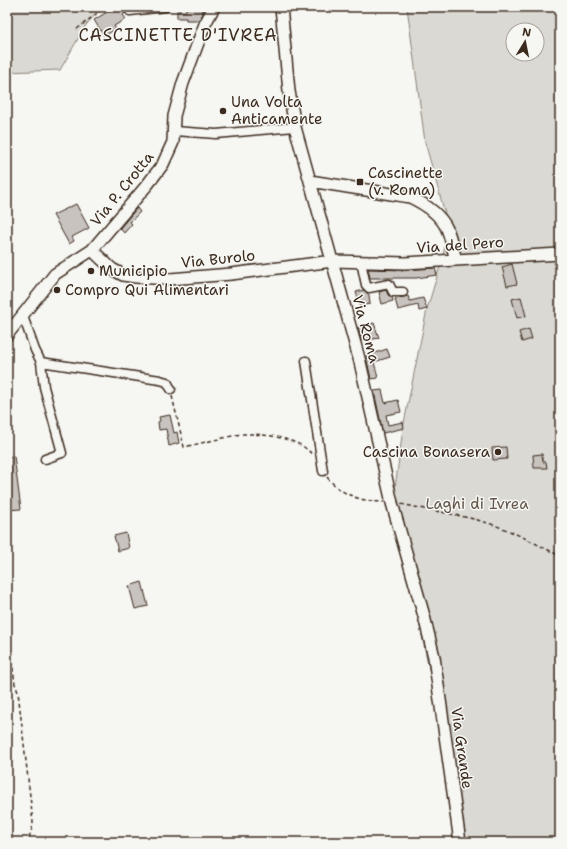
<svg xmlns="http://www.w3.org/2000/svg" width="567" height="849" font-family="'Shantell Sans',sans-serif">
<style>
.park{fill:#dad9d3;stroke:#8a8278;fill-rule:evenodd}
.building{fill:#c8c3be;stroke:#3b2a1e}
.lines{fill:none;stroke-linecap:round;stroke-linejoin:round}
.street-casing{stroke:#3b2a1e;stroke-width:11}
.secondary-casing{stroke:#3b2a1e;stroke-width:14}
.path{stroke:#3b2a1e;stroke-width:1.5;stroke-dasharray:4 3;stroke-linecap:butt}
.street{stroke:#f6f6f2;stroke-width:8}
.secondary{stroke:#f6f6f2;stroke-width:11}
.poi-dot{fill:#3b2a1e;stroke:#f6f6f2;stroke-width:1.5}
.labels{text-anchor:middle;stroke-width:3;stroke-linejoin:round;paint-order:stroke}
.poi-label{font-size:15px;fill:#3b2a1e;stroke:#f6f6f2;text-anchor:start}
.street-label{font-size:15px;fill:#3b2a1e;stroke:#f6f6f2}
.park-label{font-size:15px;fill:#63564b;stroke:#f6f6f2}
.quarter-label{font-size:17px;letter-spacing:1px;fill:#3b2a1e;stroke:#f6f6f2}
</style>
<rect width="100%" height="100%" fill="#f6f6f2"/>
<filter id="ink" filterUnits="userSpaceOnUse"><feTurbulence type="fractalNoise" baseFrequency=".025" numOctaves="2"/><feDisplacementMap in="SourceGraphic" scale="8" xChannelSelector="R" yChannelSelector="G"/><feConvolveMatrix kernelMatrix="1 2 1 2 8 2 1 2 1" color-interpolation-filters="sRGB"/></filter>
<g filter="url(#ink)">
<path class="park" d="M7,7H102L86,25L60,70L7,72Z
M407,7H560V842H455L432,683L417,612L392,511L403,428L427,309L442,260L449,228L425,142ZM513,30H537V54H513Z"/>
<path class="building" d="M115,7H125V13L123,15L126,19L114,26L116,29L104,36L94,20Z
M202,7L203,13L199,20H186V18H177V11H186V8Z
M76,204L89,228L72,237L74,241L69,244L53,215Z
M137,208L140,212L130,222L132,224L124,233L120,228Z
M512,264L517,284L507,286L502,267Z
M435,268L437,275L416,278H370L368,269L405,270Z
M364,290L369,295L370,304L360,306L356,292Z
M386,290L388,295L392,297L393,301L382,304L379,292Z
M408,296L410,301L423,298L427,309L419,311L418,305L398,310L395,299Z
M521,297L526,316L517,318L512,299Z
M374,323L379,338L362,341L358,327Z
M529,329L532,339L522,342L519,332Z
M387,349L390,357L374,362L378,378L371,379L366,356Z
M382,390L385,403L398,400L401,412L386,415L388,425L403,422L404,428L383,433L374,391Z
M170,415L174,433L177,432L179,443L169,446L166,429L159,430L158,422L160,421L159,417Z
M506,447L507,459L493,460L492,448Z
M542,454L543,462H546L547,468H534L533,455Z
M14,456L21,509L7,510V457Z
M126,533L129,548L118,551L114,536Z
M142,582L148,606L135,609L129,586Z"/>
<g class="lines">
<g class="street-casing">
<path id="street" d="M130,11L165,7
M174,131L216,134L295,127
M361,262L366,285L369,288L389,284L393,292H403
M23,316L35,350L41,362L160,380L167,382L171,389
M306,361L323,471
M41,362L44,387L62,453L45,459"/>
</g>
<g class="secondary-casing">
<path id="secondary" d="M281,7L289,91L295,127L360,362L392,503L424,616L434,657L460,842
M310,181L410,197C425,204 440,214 447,229C451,238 453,250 456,260
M92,250L112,269L123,275L136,277L170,279L231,274L333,261L405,263L560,254
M7,335L55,274L92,250L148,184L163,164L173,142L174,116L183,83L205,24L214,7"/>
</g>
<path class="path" d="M77,29L105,7
M172,396L184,447C197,444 210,441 223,438C229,437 235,435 241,434C261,433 302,438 313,456
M327,477C342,496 361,501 384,502
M401,504C432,511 464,515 494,525C517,533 538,545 560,556
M7,626L15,684L18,692L33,822C33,829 29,835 28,842"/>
<use href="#street" class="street"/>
<use href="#secondary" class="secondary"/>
</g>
</g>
<g class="poi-dot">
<circle cx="223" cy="111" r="4"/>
<rect x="356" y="178" width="8" height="8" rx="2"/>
<circle cx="91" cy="271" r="4"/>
<circle cx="57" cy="290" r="4"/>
<circle cx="498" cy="452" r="4"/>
</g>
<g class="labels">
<g class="poi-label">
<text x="231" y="107">Una Volta<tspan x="231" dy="17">Anticamente</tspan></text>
<text x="368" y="178">Cascinette<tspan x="368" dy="17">(v. Roma)</tspan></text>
<text x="99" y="276">Municipio</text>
<text x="65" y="295">Compro Qui Alimentari</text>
<text x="490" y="457" text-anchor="end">Cascina Bonasera</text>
</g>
<g class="street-label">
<text transform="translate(122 189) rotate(-51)" y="5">Via P. Crotta</text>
<text transform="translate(460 245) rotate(-4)" y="5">Via del Pero</text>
<text transform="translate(218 259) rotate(-6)" y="5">Via Burolo</text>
<text transform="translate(366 329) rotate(75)" y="5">Via Roma</text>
<text transform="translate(462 748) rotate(82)" y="5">Via Grande</text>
</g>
<g class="park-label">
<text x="477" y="509">Laghi di Ivrea</text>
</g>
<g class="quarter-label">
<text x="178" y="41">CASCINETTE D'IVREA</text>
</g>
</g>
<rect width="567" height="849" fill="none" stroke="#f6f6f2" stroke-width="24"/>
<rect x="12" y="12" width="543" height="825" fill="none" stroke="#3b2a1e" stroke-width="1.5" filter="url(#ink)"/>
<g transform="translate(525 42) rotate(10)"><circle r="19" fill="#f6f6f2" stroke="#aba49d"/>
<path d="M0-3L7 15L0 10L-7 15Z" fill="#3b2a1e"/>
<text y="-6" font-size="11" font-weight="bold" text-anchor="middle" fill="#3b2a1e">N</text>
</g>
</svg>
